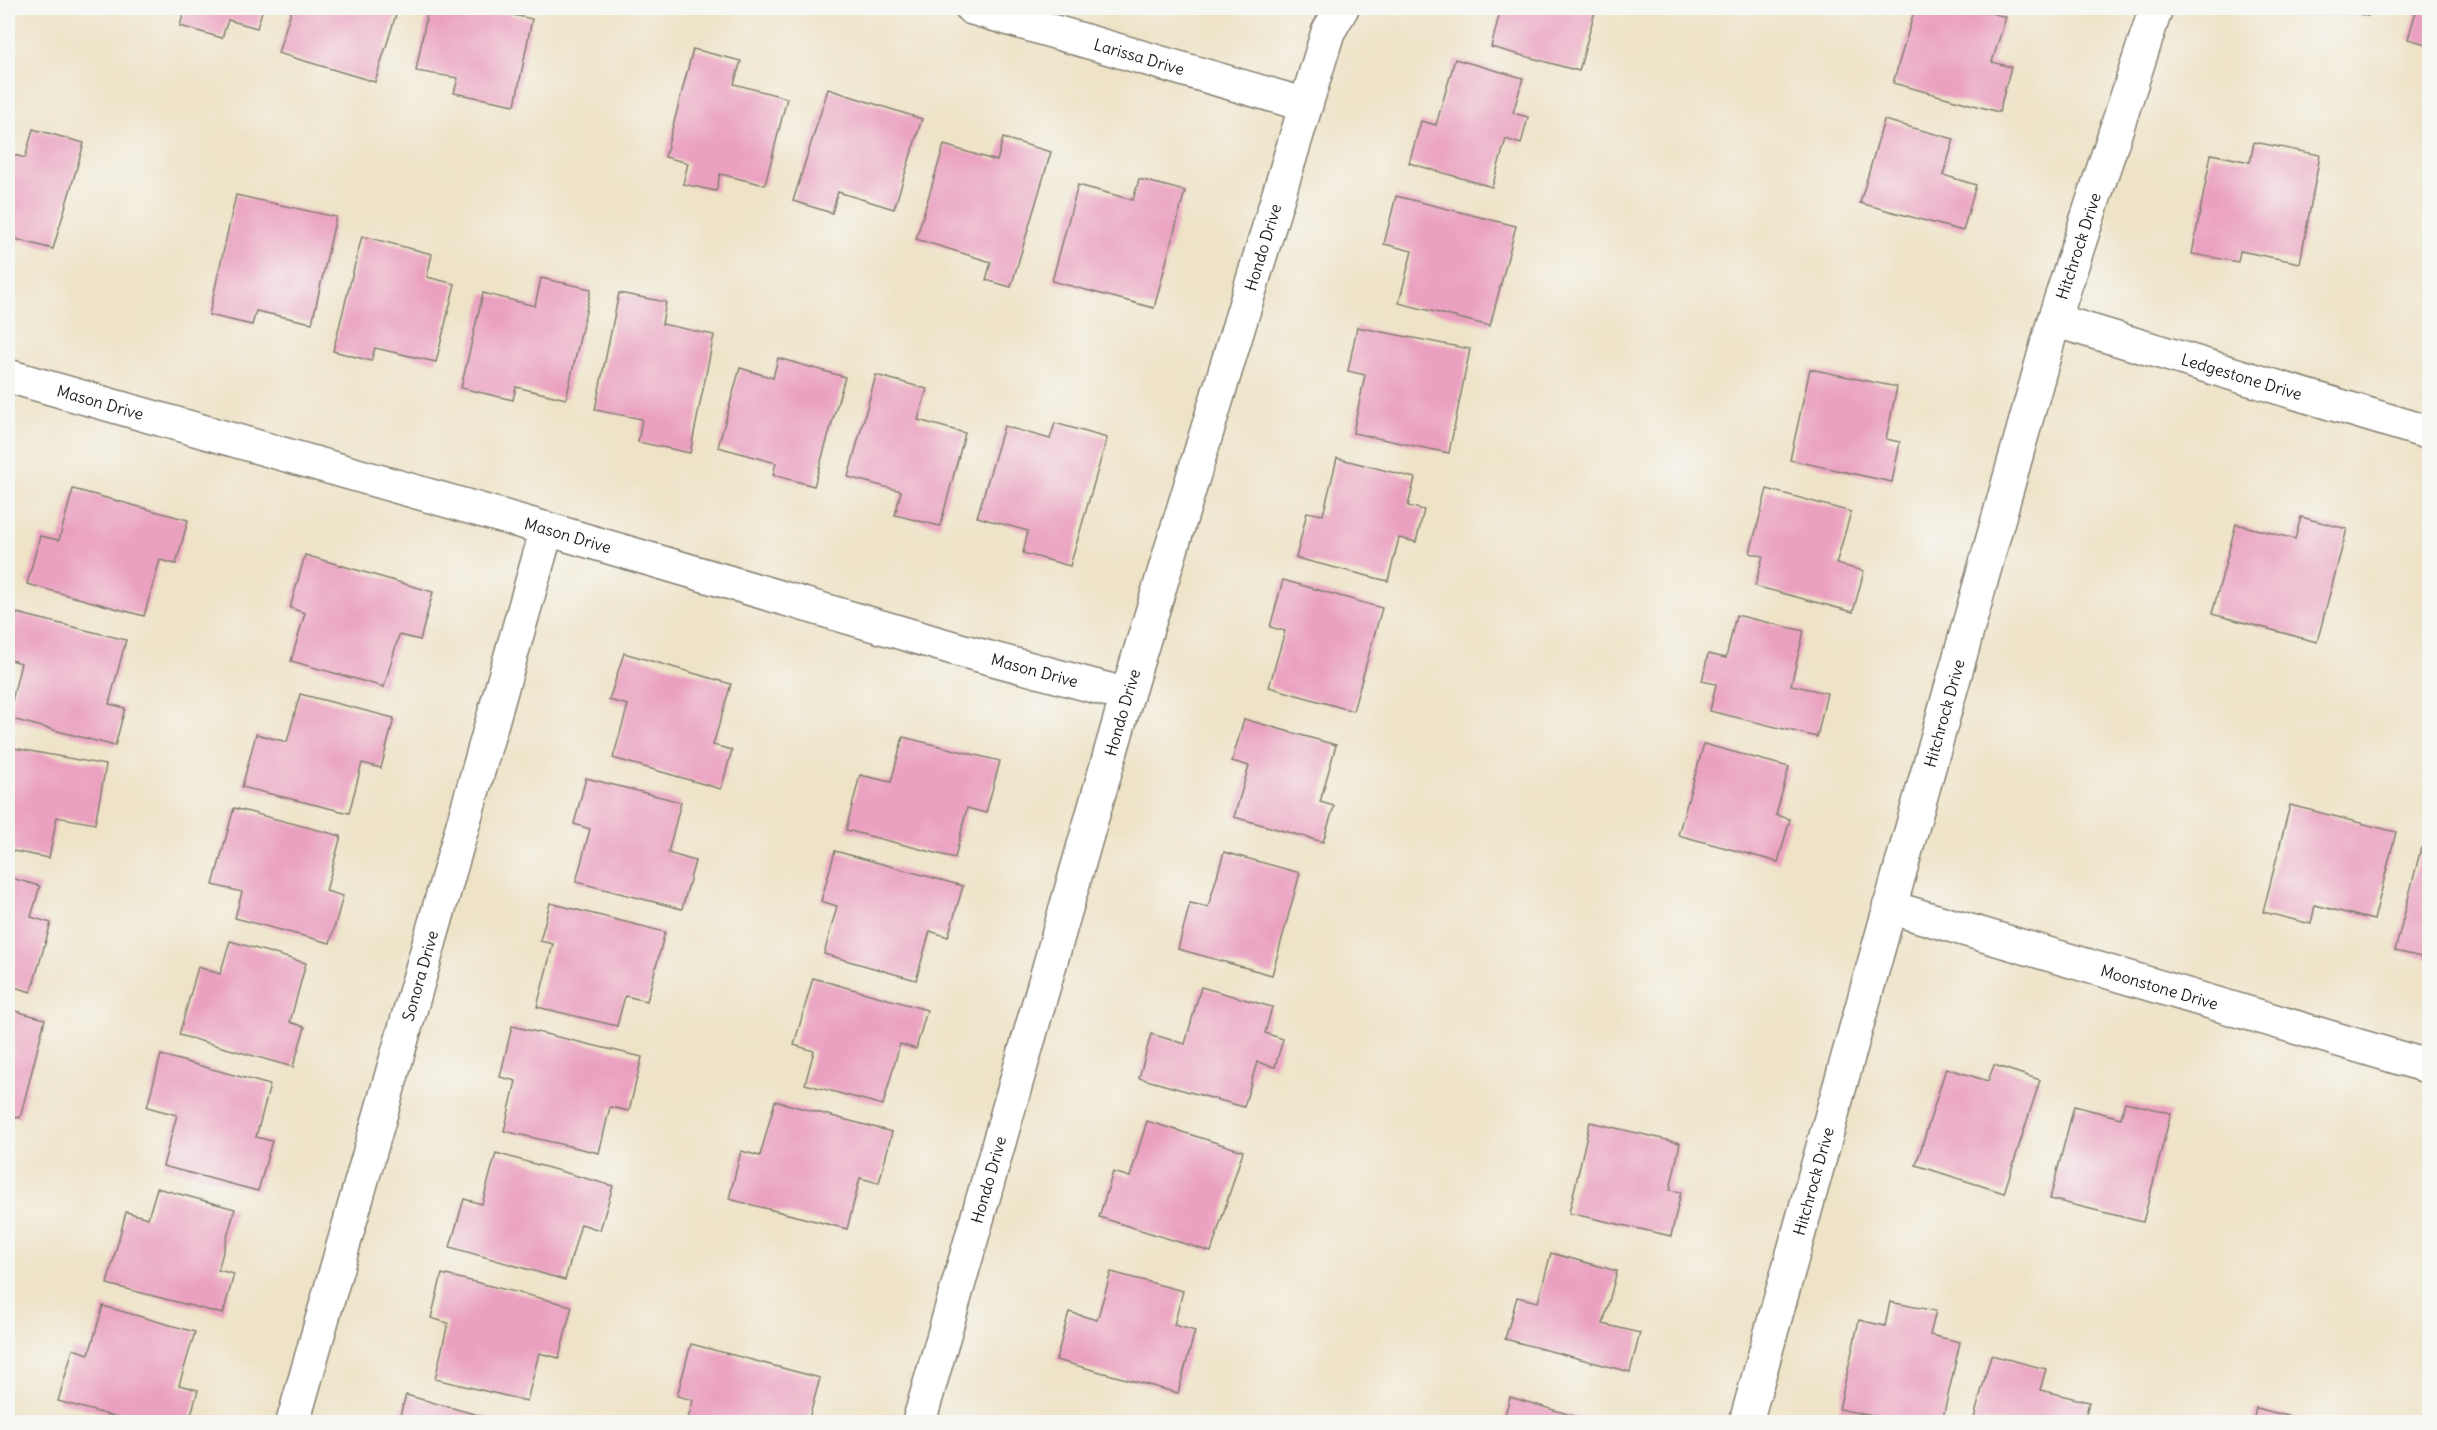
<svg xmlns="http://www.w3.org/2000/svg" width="2437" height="1430" font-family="Delius,sans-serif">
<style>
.building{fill:#eaa1c0}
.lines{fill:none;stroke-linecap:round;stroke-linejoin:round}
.street-casing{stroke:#858072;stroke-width:36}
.street{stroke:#fff;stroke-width:33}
.labels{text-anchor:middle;stroke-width:6;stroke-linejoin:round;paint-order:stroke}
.street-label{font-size:16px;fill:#1c1c1c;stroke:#f6f6f2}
</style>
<rect width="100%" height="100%" fill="#f6f6f2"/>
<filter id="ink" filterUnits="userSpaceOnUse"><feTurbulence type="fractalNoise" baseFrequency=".0167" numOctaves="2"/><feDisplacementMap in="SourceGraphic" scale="12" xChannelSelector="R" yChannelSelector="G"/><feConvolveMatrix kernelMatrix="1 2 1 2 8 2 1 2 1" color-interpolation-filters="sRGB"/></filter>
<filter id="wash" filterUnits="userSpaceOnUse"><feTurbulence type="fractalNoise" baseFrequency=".008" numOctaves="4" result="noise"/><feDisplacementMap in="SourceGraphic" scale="24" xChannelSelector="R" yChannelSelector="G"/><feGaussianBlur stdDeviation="1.35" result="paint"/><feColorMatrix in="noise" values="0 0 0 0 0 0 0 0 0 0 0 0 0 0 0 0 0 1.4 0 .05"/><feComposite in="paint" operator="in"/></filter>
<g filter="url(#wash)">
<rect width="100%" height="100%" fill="#eee3c7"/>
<g id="blocks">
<path class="building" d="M185,8H263L257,28L228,20L222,38L180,26Z
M292,8H398L375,82L278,53Z
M428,8H479L532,19L515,105L454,93L458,78L416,71Z
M1501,8H1596L1579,71L1491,47Z
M1915,8H1972L2006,17L1992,62L2011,67L1999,112L1893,83Z
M2336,8H2370L2368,16Z
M2417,8H2430V45L2408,39Z
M693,49L741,61L734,84L787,98L765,185L720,174L716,191L683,184L688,163L665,157Z
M1455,59L1523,78L1513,113L1528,117L1521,144L1506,139L1492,187L1409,163L1421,121L1436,125Z
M828,89L922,119L894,209L838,192L832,213L793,201Z
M1884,120L1954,139L1943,175L1976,185L1963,231L1860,203Z
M33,129L84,143L53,249L8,237V153L25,158Z
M1003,138L1051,152L1011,287L986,280L991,262L916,239L944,145L997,161Z
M2254,142L2320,155L2300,263L2240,251L2238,262L2192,254L2211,154L2250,162Z
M1139,179L1185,191L1154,308L1052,281L1078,185L1133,200Z
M236,195L336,217L312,323L256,311L252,325L209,315Z
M1396,196L1516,226L1490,326L1399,303L1412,251L1384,244Z
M362,236L432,254L427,277L455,284L436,362L375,348L371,361L333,351Z
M541,278L591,289L566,399L516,387L513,400L461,388L483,293L535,306Z
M619,293L666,302L662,324L714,335L690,453L638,442L642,419L595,410Z
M1357,327L1470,349L1449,453L1353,433L1365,375L1348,371Z
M778,358L845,377L814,486L773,475L776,463L718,447L740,368L773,378Z
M1810,369L1897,387L1886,439L1900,442L1892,482L1790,460Z
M876,375L927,389L918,420L965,433L940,526L895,515L901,491L848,477Z
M1055,423L1107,438L1070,566L1023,553L1028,531L977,517L1004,426L1050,439Z
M1337,458L1415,478L1408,506L1424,510L1416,542L1399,538L1388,581L1296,558L1307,512L1323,515Z
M73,489L188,520L176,564L160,560L144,616L27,584L40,536L59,540Z
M1767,489L1851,512L1836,564L1864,571L1853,612L1755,586L1763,556L1750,553Z
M2301,517L2347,529L2317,642L2212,614L2236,524L2295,539Z
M305,555L433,592L420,640L399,635L384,687L291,661L305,613L290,608Z
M1283,580L1382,608L1353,711L1269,687L1285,631L1270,627Z
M17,613L126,640L109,704L125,708L115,746L8,718L21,663L8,659Z
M1736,615L1804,631L1791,685L1827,693L1817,737L1710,711L1716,684L1702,681L1708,654L1726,658Z
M624,653L731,684L713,745L732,750L721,789L613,758L628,705L609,700Z
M300,694L394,718L381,768L362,763L349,813L242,787L256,734L287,742Z
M1244,719L1336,745L1320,802L1334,806L1323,842L1234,817L1249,766L1232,761Z
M903,737L1000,761L986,813L967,808L955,858L846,830L860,775L891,782Z
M1704,744L1789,767L1776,815L1790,819L1778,862L1678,835Z
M8,747L106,765L95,824L57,817L49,858L8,850Z
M586,778L681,802L668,853L695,861L682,909L576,882L590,829L574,824Z
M2290,805L2396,832L2374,920L2315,905L2311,924L2263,912Z
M234,808L341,836L326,891L343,896L330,943L235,918L242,892L213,885Z
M2421,848L2430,850V959L2395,951Z
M835,851L963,886L948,937L930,931L916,980L824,954L837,906L821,901Z
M1224,852L1300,873L1272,975L1178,949L1190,903L1208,907Z
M8,877L40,886L31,917L51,923L31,992L8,985Z
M550,903L665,932L647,1001L625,996L617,1026L537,1007L553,944L540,941Z
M230,941L306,963L290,1022L305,1027L293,1067L179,1035L198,967L220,974Z
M813,978L927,1010L916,1049L900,1044L883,1105L805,1084L814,1051L794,1045Z
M1201,987L1272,1007L1265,1033L1283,1039L1275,1067L1257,1062L1244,1107L1139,1078L1151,1034L1185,1044Z
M8,1009L45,1019L20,1118L8,1115Z
M512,1026L642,1057L629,1111L610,1107L599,1153L504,1131L516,1081L500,1077Z
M161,1055L270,1085L256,1137L272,1141L258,1191L163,1166L177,1115L147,1107Z
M1994,1065L2040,1080L2004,1193L1916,1165L1946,1068L1988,1081Z
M775,1101L892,1132L879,1183L860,1178L847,1229L729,1199L741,1151L760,1156Z
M2125,1102L2171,1113L2143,1222L2050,1199L2074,1106L2121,1118Z
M1147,1121L1243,1151L1211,1252L1099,1217L1113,1172L1130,1177Z
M1590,1122L1680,1143L1670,1190L1681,1192L1671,1236L1569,1213Z
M496,1153L613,1186L600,1230L581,1224L565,1280L450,1247L464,1199L482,1204Z
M157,1188L235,1209L218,1270L234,1274L223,1314L107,1284L126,1212L148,1218Z
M1551,1253L1617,1271L1603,1324L1640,1333L1630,1372L1505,1339L1517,1297L1538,1302Z
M1111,1272L1183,1291L1174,1325L1195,1331L1178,1393L1056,1360L1069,1312L1097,1320Z
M442,1274L572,1306L559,1358L539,1353L527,1401L435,1379L448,1323L431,1318Z
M1890,1302L1936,1311L1930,1335L1960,1342L1942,1422H1881L1882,1418L1839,1409L1859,1320L1885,1326Z
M103,1306L195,1332L179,1385L198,1390L189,1422H134L58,1401L73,1349L89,1354Z
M691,1344L820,1378L808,1422H687L693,1400L677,1396Z
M1991,1355L2046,1369L2040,1390L2089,1402L2084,1422H1973Z
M406,1395L503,1422H398Z
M1510,1397L1594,1422H1503Z
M2256,1408L2312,1422H2253Z"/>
</g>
</g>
<g filter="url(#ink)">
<use href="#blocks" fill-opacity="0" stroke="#858072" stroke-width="1.5"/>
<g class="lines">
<g class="street-casing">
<g id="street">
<path id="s1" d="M972,8L1306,105"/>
<path id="s2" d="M2054,320L2430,433"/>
<path id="s3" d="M8,376L547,529L960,650L1127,695"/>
<path id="s4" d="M1889,907L2430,1067"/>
<path id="s5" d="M293,1422L547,529"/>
<path id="s6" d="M919,1422L1127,695L1328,32L1342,8"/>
<path id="s7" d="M1746,1422L2054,320L2156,8"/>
</g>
</g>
<use href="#street" class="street"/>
</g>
</g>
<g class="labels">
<g class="street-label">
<text dy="6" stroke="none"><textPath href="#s1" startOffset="174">Larissa Drive</textPath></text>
<text dy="6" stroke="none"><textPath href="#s7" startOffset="1222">Hitchrock Drive</textPath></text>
<text dy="6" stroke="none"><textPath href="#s6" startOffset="1224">Hondo Drive</textPath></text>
<text dy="6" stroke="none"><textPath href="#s2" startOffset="196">Ledgestone Drive</textPath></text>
<text dy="6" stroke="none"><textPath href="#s3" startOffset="96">Mason Drive</textPath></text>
<text dy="6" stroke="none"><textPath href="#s3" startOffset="582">Mason Drive</textPath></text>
<text dy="6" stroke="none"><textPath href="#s3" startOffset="1068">Mason Drive</textPath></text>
<text dy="6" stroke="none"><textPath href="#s6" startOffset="738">Hondo Drive</textPath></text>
<text dy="6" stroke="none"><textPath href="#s7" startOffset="736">Hitchrock Drive</textPath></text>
<text dy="6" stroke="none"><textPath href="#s5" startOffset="464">Sonora Drive</textPath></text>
<text dy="6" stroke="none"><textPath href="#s4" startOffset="282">Moonstone Drive</textPath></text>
<text dy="6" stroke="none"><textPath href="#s6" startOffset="252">Hondo Drive</textPath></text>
<text dy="6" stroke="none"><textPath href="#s7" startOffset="250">Hitchrock Drive</textPath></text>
</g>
</g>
<rect width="2437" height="1430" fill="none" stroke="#f6f6f2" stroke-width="30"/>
</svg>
